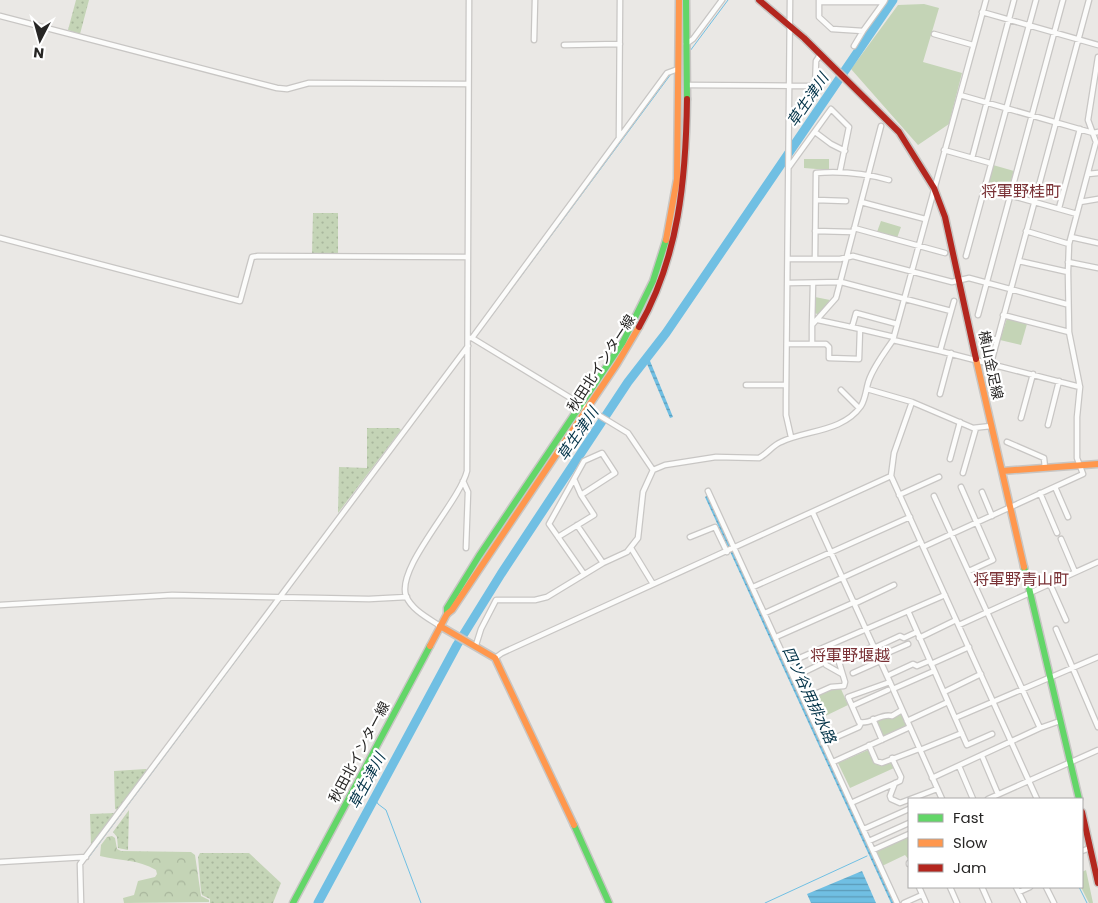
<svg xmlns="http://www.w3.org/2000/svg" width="1098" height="903" font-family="Poppins,'Noto Sans JP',sans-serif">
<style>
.grass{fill:url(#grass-dots)}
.forest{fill:url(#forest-crowns)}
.green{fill:#c4d4b6}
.water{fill:url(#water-rules)}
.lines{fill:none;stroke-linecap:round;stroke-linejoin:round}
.stream{stroke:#70bfe3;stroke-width:1}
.river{stroke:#70bfe3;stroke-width:9}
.street-casing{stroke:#c8c6c4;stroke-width:7}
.fast-casing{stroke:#c8c6c4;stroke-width:9}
.slow-casing{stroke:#c8c6c4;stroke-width:9}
.jam-casing{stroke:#c8c6c4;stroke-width:9}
.street{stroke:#fcfcfb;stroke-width:4.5}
.fast{stroke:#63d668;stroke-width:6}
.slow{stroke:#ff974d;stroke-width:6}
.jam{stroke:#b3261e;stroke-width:6}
.labels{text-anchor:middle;stroke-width:4.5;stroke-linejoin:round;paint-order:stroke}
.street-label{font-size:14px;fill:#272625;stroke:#fff}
.water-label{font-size:15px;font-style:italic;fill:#003146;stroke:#fff}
.quarter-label{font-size:16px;fill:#793135;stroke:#fff}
</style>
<defs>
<pattern id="grass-dots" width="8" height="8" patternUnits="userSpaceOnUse" patternTransform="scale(1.25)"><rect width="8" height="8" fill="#c4d4b6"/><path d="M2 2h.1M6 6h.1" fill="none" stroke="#a8b69c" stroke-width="1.8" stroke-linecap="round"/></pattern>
<pattern id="forest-crowns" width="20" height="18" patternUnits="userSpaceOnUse" patternTransform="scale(1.25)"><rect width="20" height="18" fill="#c4d4b6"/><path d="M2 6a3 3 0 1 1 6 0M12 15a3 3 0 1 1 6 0" fill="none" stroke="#a8b69c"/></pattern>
<pattern id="water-rules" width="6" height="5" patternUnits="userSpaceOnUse" patternTransform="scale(1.25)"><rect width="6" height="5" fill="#70bfe3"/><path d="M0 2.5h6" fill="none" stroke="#5c9bb8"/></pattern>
</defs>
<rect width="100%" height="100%" fill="#eae8e5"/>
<path class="grass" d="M76,0H89L80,34L68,30Z
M313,213H338V254H312Z
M367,428H399L401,430L338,513L339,467L367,468Z
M146,769L148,771L120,811L115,809L114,771Z
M129,810L128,850L118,848L117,837L113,832Z
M116,813L91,847L90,814Z
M200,853H249L281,883L273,903H210V899L202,895L201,891L198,857Z"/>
<path class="forest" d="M112,836L115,838L117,849L121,851L191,852L195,855L201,896L209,900V902L124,903L123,898L134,895L138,881L155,877L157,874L156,870C138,859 119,861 100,856L101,845L107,837Z"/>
<path class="green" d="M924,4L939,8L923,62L962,73L949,124L918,145L851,69L898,5Z
M804,159H829V170L804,168Z
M993,165L1014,171L1008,191L987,185Z
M881,221L901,227L897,238L877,232Z
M815,297L830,300L819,315L815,313Z
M1007,318L1027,324L1021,345L1000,340Z
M841,689L848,705L817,720L807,700L831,690Z
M901,714L907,726L883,737L876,721Z
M868,750L874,763L882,765L891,762L894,768L850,788L838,763Z
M909,837V860L905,855L882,866L876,852Z
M1086,870L1093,903H1089L1081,887L1082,872Z"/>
<path class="water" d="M648,356L673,417L670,418L645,359Z
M708,495L735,551L895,903H891L705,497Z
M862,871L876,903H811L807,894Z"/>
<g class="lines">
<path class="stream" d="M690,51L728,0
M475,338L671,74
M285,595L306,566
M374,797L378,804L386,810L421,903
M89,857L281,600
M1079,887L1087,903
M765,903L867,856"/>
<path class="river" d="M318,903L457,645L501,574L628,382L666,333L893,0"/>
<g class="street-casing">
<path id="street" d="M790,0L786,399V415L791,437
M819,0V17L832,29L863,31L854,46
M819,2H884L885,0
M982,12L1098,45
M0,16L277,88L287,89L309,83L468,84
M863,31L884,2
M934,34L973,45
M534,40L535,0
M686,44L693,39L722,0
M564,45L620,44
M687,85L815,86L816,61L820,55
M960,95L1093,133L1098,132
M815,132L831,144L845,151
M619,137L620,0
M944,150L990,163
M972,158L1014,0
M789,167L831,109L849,127L840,171
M1088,174L1098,173
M984,188L1077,214
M816,200L846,201
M861,202L925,219
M1080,202L1098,199
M1059,208L1080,129
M854,228L945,253
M815,231L853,232
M1026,231L1069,244
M1071,237L1098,243
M0,238L240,301L252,257L258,256L468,257
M966,256L1036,0
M788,259H840L853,256L952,282L969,278L1066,304
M815,259L816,173C842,171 864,173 889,180
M1019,261L1068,272
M1068,262L1098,268
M789,283L841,282L951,311
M813,283L812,325L836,298L881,126
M954,301L940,351L1080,387
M978,315L1063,0
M1003,315L1069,332
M852,327L856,313L897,324
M860,329L894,337
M982,336L997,340
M468,338H472L667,73L678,69
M472,338L628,433L653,470
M893,340L940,351
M787,344H826L829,347V358L859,359L860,329L818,320
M812,344V325
M991,363L1089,0
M746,385H786
M867,389L912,402L973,428L991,426
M841,390L859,408
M940,394L951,353
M912,402L894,453L891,476L1037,799
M1021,418L1033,374
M1048,425L1059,381
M1007,442L1044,458L1045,468
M950,459L960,422
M963,473L976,428
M574,479L581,495L615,473L602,453L584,461L549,524L584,574
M463,481L468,492L466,548
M961,487L993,560L969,571
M1055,487L1068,517
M708,491L897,903
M982,492L992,516
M1040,493L1057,533
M899,495L939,477
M934,496L1040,728L1060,721
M813,513L893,689
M577,525L603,563
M558,537L594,515L581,495
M690,537L715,527L727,552
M1061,539L1075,572
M923,547L1083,474L1077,458V417L1080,387L1069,332L1068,272L1069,244L1096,142L1088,120L1098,57
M631,548L653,584
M1050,584L1066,620
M753,587L910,517
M856,603L894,585
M0,605L172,595L369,599L407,597
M908,611L967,745L992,734
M765,613L921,542
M959,625L1098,562
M440,626C428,618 412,610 406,596C396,567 459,503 467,471L469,0
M1056,629L1098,727
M776,637L855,602
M919,638L956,620
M476,645L481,629L496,600H535L547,597L603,563L627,552L638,538L643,492L653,470L665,465L716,457L759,458C767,454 773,445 781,442C806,430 843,432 861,406C866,398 866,388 869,380C874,366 885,352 893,340L986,0
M874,648L900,636L904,638L917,632
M820,649L826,665L842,674
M878,657L908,644
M495,658L502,653L891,476
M788,663L945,595
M931,664L969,647
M934,671L893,689L942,799
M853,673L880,661
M887,676L913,664L917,666L929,661
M794,677L825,662
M890,682L848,697L859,722C871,725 880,713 892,716L902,710
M944,692L981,674
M804,699L831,687L844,686L845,682L839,662L874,646
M852,706L888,690
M955,718L1098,657
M873,719L882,740
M907,721L948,702
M823,743L859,727L861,723
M869,745L876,761L882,763L919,749
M920,750L962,733
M982,756L998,794
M833,762L910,727
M959,766L973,799
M932,778L1040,728
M895,783L890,796L891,799L900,803L937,789
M988,799L1098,750
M851,803L900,781L901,777L892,758
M864,829L909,809
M869,841L909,823
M873,850L909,834
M1082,851L1090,848
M0,862L86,857
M909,863V864
M919,887L926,903
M950,887L957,903
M982,887L989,903
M1016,887L1024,903
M1046,887L1054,903
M1019,892L1030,887
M81,903L80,864L468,346
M904,903L922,895"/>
</g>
<g class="fast-casing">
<path id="fast" d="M686,0L687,99
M1024,567L1079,799
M447,614V608L479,556L623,342L653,281L666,240
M574,825L609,903
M293,903L430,646"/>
</g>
<g class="slow-casing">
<path id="slow" d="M666,240L677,179L679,0
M976,359L1024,567
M1002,471L1098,464
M440,626L495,658L574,825
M430,646L447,614L452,610L617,364L639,327"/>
</g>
<g class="jam-casing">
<path id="jam" d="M759,0L804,38L899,132L934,188L945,217L976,359
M639,327C679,257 686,178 687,99
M1082,812L1098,883"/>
</g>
<use href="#street" class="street"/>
<use href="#fast" class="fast"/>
<use href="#slow" class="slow"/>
<use href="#jam" class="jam"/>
</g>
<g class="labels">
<g class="street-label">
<text transform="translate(601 363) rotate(-57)" y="5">秋田北インター線</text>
<text transform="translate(991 365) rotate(78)" y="5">横山金足線</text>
<text transform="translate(359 752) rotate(-62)" y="5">秋田北インター線</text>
</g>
<g class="water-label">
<text transform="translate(808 100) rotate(-56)" y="5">草生津川</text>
<text transform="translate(578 434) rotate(-56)" y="5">草生津川</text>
<text transform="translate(809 695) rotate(65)" y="5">四ツ谷用排水路</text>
<text transform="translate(367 781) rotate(-62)" y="5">草生津川</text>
</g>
<g class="quarter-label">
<text x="1021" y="197">将軍野桂町</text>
<text x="1021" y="585">将軍野青山町</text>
<text x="850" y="661">将軍野堰越</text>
</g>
</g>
<rect x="908" y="798" width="175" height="90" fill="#ffffff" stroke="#a9a8a8"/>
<rect x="918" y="814" width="25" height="8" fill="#63d668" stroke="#a9a8a8"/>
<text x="953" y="823" font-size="15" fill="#272625">Fast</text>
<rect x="918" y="839" width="25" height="8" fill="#ff974d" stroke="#a9a8a8"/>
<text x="953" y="848" font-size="15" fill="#272625">Slow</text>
<rect x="918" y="864" width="25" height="8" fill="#b3261e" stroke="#a9a8a8"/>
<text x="953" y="873" font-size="15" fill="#272625">Jam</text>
<g transform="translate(40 40) rotate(186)" stroke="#ffffff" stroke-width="4" paint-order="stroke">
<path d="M0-4L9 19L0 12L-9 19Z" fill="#272625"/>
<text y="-8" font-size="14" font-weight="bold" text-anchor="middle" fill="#272625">N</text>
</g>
</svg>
